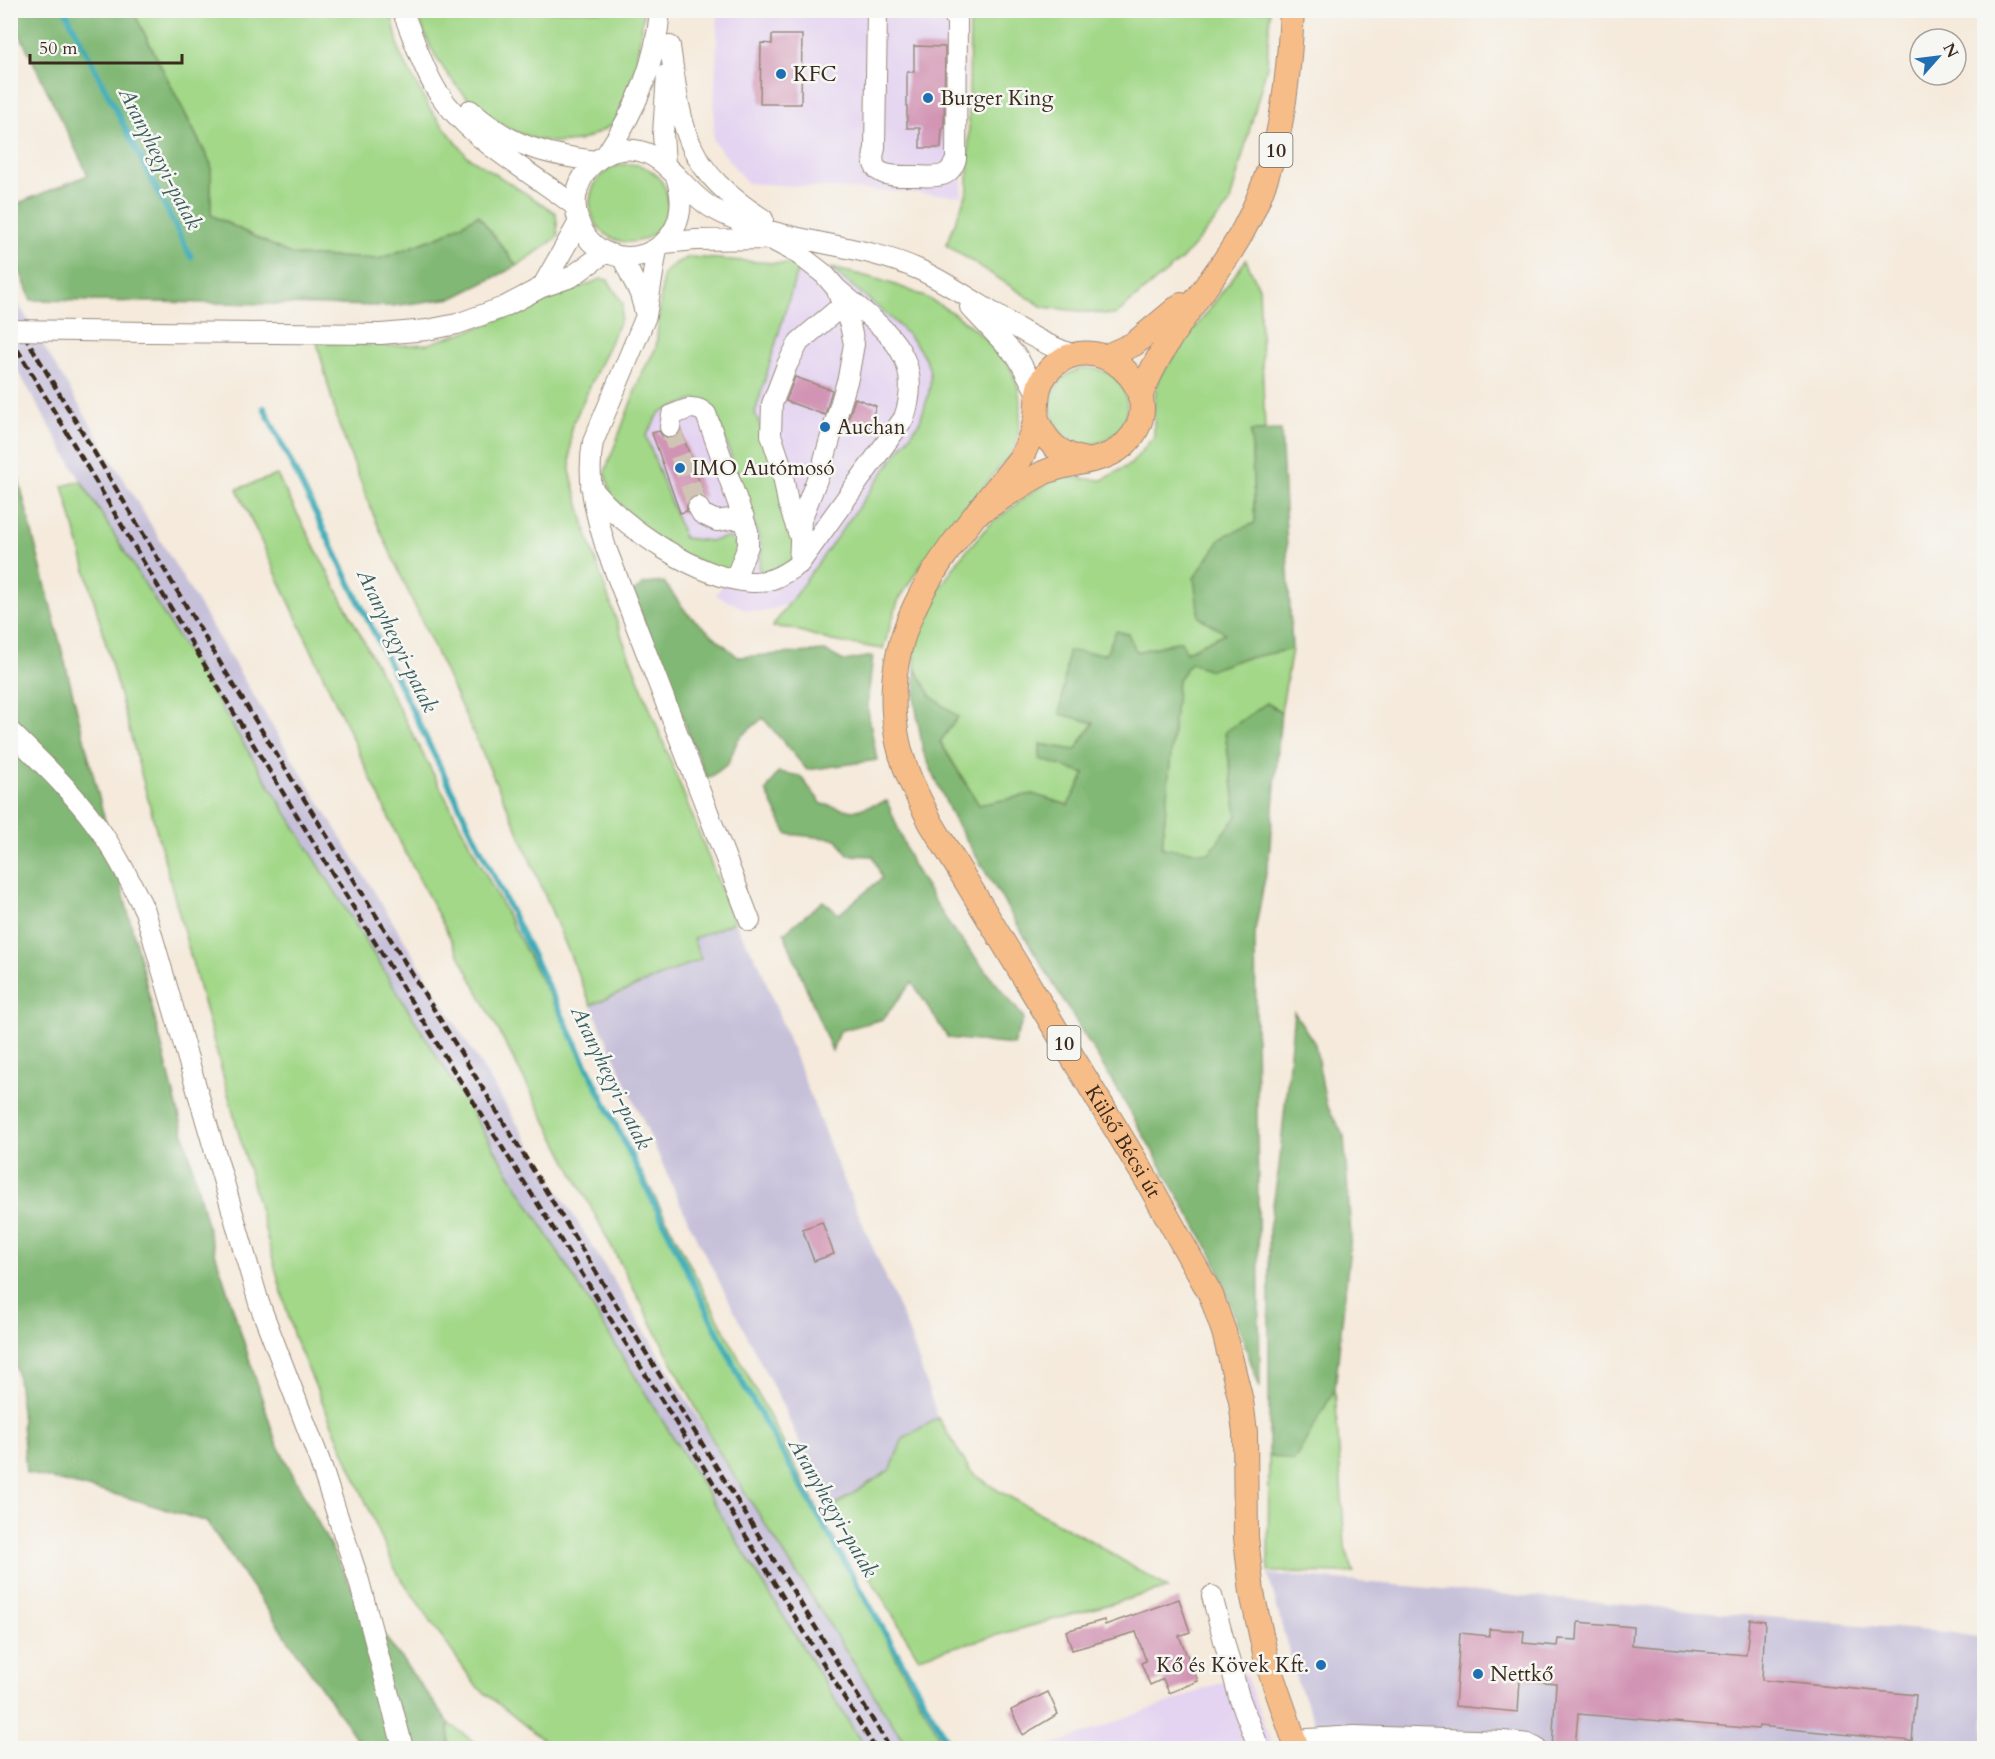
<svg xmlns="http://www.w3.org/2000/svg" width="1995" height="1759" font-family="Cardo,serif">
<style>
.built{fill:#e4d3f1}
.industrial{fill:#c6c0d9}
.green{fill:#a2d888;stroke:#6e8153;stroke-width:1.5}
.forest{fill:#81b874;stroke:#5e7149;stroke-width:1.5}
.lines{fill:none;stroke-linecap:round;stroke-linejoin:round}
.stream{stroke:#39aab6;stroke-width:6}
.building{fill:#d294b4}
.minor-tunnel{stroke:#d0c4b5;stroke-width:20;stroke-dasharray:20 10;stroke-linecap:butt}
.minor-casing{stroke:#988a7c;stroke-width:22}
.major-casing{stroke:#988a7c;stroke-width:26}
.minor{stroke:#fff;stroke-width:20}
.major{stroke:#f7bd88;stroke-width:24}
.rail{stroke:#3b2a1e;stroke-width:4.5;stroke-dasharray:9 4.5;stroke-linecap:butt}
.minor-bridge-casing{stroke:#988a7c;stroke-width:22;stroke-linecap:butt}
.minor-bridge{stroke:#fff;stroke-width:20}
.poi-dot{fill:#1f6fb2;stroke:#f6f6f2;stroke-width:2}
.labels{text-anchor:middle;stroke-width:5;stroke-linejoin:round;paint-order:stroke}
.shield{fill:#f6f6f2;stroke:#73675e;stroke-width:1.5}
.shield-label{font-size:20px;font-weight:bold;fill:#3b2a1e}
.poi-label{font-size:21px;fill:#3b2a1e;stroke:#f6f6f2;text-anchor:start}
.street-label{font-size:21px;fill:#3b2a1e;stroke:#f6f6f2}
.water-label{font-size:22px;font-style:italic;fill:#3a5d5b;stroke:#f6f6f2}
</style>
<rect width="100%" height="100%" fill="#f6f6f2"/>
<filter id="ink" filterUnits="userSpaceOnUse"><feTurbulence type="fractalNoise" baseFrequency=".0167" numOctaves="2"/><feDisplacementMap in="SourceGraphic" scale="12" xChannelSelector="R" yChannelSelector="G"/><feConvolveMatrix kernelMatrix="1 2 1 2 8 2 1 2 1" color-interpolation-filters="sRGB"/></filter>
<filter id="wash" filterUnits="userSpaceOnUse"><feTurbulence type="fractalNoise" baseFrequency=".008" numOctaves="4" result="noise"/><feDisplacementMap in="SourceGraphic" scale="24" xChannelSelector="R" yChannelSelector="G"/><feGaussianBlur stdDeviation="1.35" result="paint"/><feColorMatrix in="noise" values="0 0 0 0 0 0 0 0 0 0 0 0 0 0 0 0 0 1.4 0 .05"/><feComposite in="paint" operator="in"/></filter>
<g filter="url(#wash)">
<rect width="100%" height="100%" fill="#f5eadb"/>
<path class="built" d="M718,11H966L962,196L747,183L713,140Z
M799,265L830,268L891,319L914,343L929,365L930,393L919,423L787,605L760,612L744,609L716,595L729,574V537L710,541L684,538L646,436L660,412L697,398L715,409L762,547L759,567L778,471L755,413Z
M1245,1674L1273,1748H1045Z"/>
<path class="industrial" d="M10,290L252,693L718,1450L908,1748H865L81,481L11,359Z
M734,922L760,966L837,1164L907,1327L938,1418L903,1438L891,1469L829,1509L782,1404L689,1223L591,1005L701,959L692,939Z
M1268,1574L1954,1633L1984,1638V1748H1326L1296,1679Z"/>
<path class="green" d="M133,11H391L400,54L430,109L467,156L556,213L558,237L517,266L478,215L443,235L379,259L292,255L211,215V164Z
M418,11H644L635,70L614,124C603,129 589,139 577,141C506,154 431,76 418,11Z
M970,11H1270L1267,66L1229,205L1182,259L1115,315L1043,307L946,245L968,190Z
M590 203a39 39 0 1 1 78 0a39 39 0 1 1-78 0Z
M689,257L799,265L755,413L778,471L796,550L790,565L764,574L759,568L762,547L715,410L697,399L660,412L646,436L684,538L710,541L729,537L739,549L729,574L665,547L612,497L605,472L641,375L656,348L663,274L674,264Z
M1246,260L1259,288L1265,431L1251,432L1255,523L1222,537L1225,633L1186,652L1180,641L1136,652L1128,634L1094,722L1075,750L1040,744V759L1085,774L1068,805L1032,794L979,805L940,741L958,717L932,697L915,668V637L931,601L960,558L988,526L1036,489L1061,477L1102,480L1131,464L1154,436V403L1158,378Z
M830,268C889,280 936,294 982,336C993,346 1005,358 1012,371C1024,394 1021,423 1016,447L924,560L898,601L883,649L832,641L790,628L772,627L919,423C925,406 935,383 928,365C916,332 857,291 830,268Z
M601,279L608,280L623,304L621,318L571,428L570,471L588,538L623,640L734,922L693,939L701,959L591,1005L515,824L375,519L338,423L317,342L386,346L428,344L486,325Z
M1051 406a38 38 0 1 1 76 0a38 38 0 1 1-76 0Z
M277,475L900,1666L946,1748H908L718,1450L402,846L237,489Z
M81,481L865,1748H553L476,1686L396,1571L294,1337L63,486Z
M1292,649L1281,712L1267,703L1225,732L1237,816L1209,854L1162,848L1178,679L1191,662L1210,670L1238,660Z
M1335,1389L1345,1547L1354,1573L1268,1572L1269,1455L1294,1461Z
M938,1418L971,1472L999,1491L1091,1541L1168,1588L918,1657L829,1509L891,1469L903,1438Z
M449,1723L482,1748H449Z"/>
<path class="forest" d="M11,10L133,11L211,165V215L292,255L379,259L443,235L478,215L517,266L453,298L392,306L31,300L11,247V206L88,175L11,16Z
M1281,430L1292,649L1238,660L1210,670L1191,663L1178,679L1162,848L1209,853L1237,816L1225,732L1267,703L1281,712L1269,857L1255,931L1260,1388L1214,1258L1117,1089L953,818L923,751L915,703V668L932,697L958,717L940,742L979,805L1032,794L1068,805L1085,774L1040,759V744L1075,750L1094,723L1060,714L1068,651L1106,654L1116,631L1128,634L1137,652L1181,641L1186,652L1225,633L1199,617L1194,578L1222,537L1255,523L1251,431Z
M10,445L210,1237L276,1442L360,1603L449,1723V1748H363L207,1522L129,1498L26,1473L19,1385L10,1335Z
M664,582L687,613L738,657L825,651L844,661L873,656L867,706L877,760L807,770L763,718L738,739L728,764L707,779L632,593L644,584Z
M778,772L800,776L822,804L853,811L887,801L913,866L950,926L1024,1018L1013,1045L948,1038L912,982L883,1019L839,1031L832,1051L784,933L823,901L839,914L882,878L873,856L848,855L837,839L787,834L766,791Z
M1294,1012L1315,1044L1326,1104L1344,1136L1351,1236L1335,1389L1294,1461L1269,1455V1229L1279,1167Z"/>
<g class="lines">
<path class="stream" d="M65,10L191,257
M264,408L742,1382L951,1748"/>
</g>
<g id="blocks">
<path class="building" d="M772,35H802L801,104H760L761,43L772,44Z
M914,46L945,47L944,128H942L941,148H920V128H907V72H914Z
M795,377L832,390L825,415L786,401Z
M855,398L876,406L868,430L847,423Z
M681,430L705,498L699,495L692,497L687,501V511L680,513L652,433L659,431L663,437L674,438Z
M822,1222L834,1254L814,1261L802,1229Z
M1179,1599L1190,1632L1179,1636L1198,1681L1169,1693L1163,1679L1150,1685L1141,1663L1146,1661L1136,1632L1072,1650L1066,1631L1104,1620L1105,1625Z
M1750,1619L1765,1621L1762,1680L1916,1695L1912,1741L1759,1726L1758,1729L1578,1714L1575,1749H1552L1556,1683L1520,1680L1518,1712L1455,1706L1460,1633L1489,1636V1629L1524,1631L1523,1643L1557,1646L1558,1639L1577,1640L1578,1622L1633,1627L1632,1645L1746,1655Z
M1048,1692L1058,1714L1023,1735L1011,1710Z"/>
</g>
</g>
<g filter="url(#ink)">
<use href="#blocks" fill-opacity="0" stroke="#988a7c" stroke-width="1.5"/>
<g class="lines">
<path class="minor-tunnel" d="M670,427L698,507"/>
<g class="minor-casing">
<path id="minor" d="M402,10C413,36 422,67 437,91C470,141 529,170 575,206
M877,10L875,148C866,179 895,176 916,176C924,176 937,178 945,174C951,171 954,165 956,159L957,21L951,10
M670,46C682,133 685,169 763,219
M470,110C510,146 543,154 595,161
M607,153C636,109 656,64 660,10
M665,164L663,134L667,74
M677,180C700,258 602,285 579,222C565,186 596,145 634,150C666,153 683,191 712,208C777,245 854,240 920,270C973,295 1018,336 1074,355
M774,241L797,253L824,274L836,288L850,325L854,344L848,378L824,460
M665,243L695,240L778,239
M657,249L646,316L593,442C586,480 595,512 606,548L750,921
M622,257L640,294L645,312
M542,287L579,222
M970,307L1018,358L1037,393
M147,332L381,334L427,330L457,324L504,307L542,287L571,277L606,252
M670,427L672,415C685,410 695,403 706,414L748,531V546L735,579
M591,487C622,528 700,579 752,582C771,583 784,574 799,564L801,520L819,474
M698,507L702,514L717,521L744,517
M799,535L788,503L781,465L771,435L772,404L787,365L799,342L844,304
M799,564L904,418C927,352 880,327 836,288
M10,731C39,760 70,789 95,823C115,850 130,881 145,911L259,1303L319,1459L359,1581L403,1748
M1212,1596L1239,1697L1259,1748
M1294,1740L1354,1736L1503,1741L1528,1744L1536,1748"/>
</g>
<g class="major-casing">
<g id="major">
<path d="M1105,357L1134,344L1181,305"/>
<path d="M1140,397C1160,344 1197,301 1229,254C1278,180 1288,98 1292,10"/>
<path d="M1036,417C1046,443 1059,455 1086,460"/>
<path id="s1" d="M976,514C998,501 1020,485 1043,473C1070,460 1106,465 1127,442C1176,392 1092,317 1046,374C1035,388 1038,401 1036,417C1034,431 1028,443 1022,456C954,544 873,621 898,742C904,771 918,797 931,823L1148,1182L1211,1295L1224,1332L1241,1401L1245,1432L1246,1537L1252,1593L1267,1662L1297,1748"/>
</g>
</g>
<use href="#minor" class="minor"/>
<use href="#major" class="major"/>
<path class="rail" d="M10,311L225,671L890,1748
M10,337L210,674L454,1071L700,1461L875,1748"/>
<g class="minor-bridge-casing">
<path id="minor-bridge" d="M10,330L147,332"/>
</g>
<use href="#minor-bridge" class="minor-bridge"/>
</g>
</g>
<g class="poi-dot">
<circle cx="781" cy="74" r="6"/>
<circle cx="928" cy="98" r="6"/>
<circle cx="825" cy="427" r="6"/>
<circle cx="680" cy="468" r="6"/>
<circle cx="1321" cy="1665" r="6"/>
<circle cx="1478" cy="1674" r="6"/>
</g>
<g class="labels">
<g class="shield">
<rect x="1259.5" y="133" width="33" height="34" rx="4.5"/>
<rect x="1047.5" y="1026" width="33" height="34" rx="4.5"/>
</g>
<g class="shield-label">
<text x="1276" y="157">10</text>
<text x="1064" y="1050">10</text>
</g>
<g class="poi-label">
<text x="793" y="81">KFC</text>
<text x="940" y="105">Burger King</text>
<text x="837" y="434">Auchan</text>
<text x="692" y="475">IMO Autómosó</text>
<text x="1309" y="1672" text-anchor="end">Kő és Kövek Kft.</text>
<text x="1490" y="1681">Nettkő</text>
</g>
<g class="street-label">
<text dy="7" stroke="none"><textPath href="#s1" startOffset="1210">Külső Bécsi út</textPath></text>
</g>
<g class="water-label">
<text transform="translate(161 158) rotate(63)" y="8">Aranyhegyi-patak</text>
<text transform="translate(398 640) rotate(64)" y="8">Aranyhegyi-patak</text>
<text transform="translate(612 1077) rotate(64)" y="8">Aranyhegyi-patak</text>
<text transform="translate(834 1507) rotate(60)" y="8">Aranyhegyi-patak</text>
</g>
</g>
<rect width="1995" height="1759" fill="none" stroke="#f6f6f2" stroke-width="36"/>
<g transform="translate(1938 57) rotate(62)"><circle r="28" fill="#f6f6f2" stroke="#aba49d" stroke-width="1.5"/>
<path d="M0-4.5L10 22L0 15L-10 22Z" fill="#1f6fb2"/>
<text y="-9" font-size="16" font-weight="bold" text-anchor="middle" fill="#3b2a1e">N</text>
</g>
<path d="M30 54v9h152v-9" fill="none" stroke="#3b2a1e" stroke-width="3"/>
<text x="39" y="54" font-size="18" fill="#3b2a1e" stroke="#f6f6f2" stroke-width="4.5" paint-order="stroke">50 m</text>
</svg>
